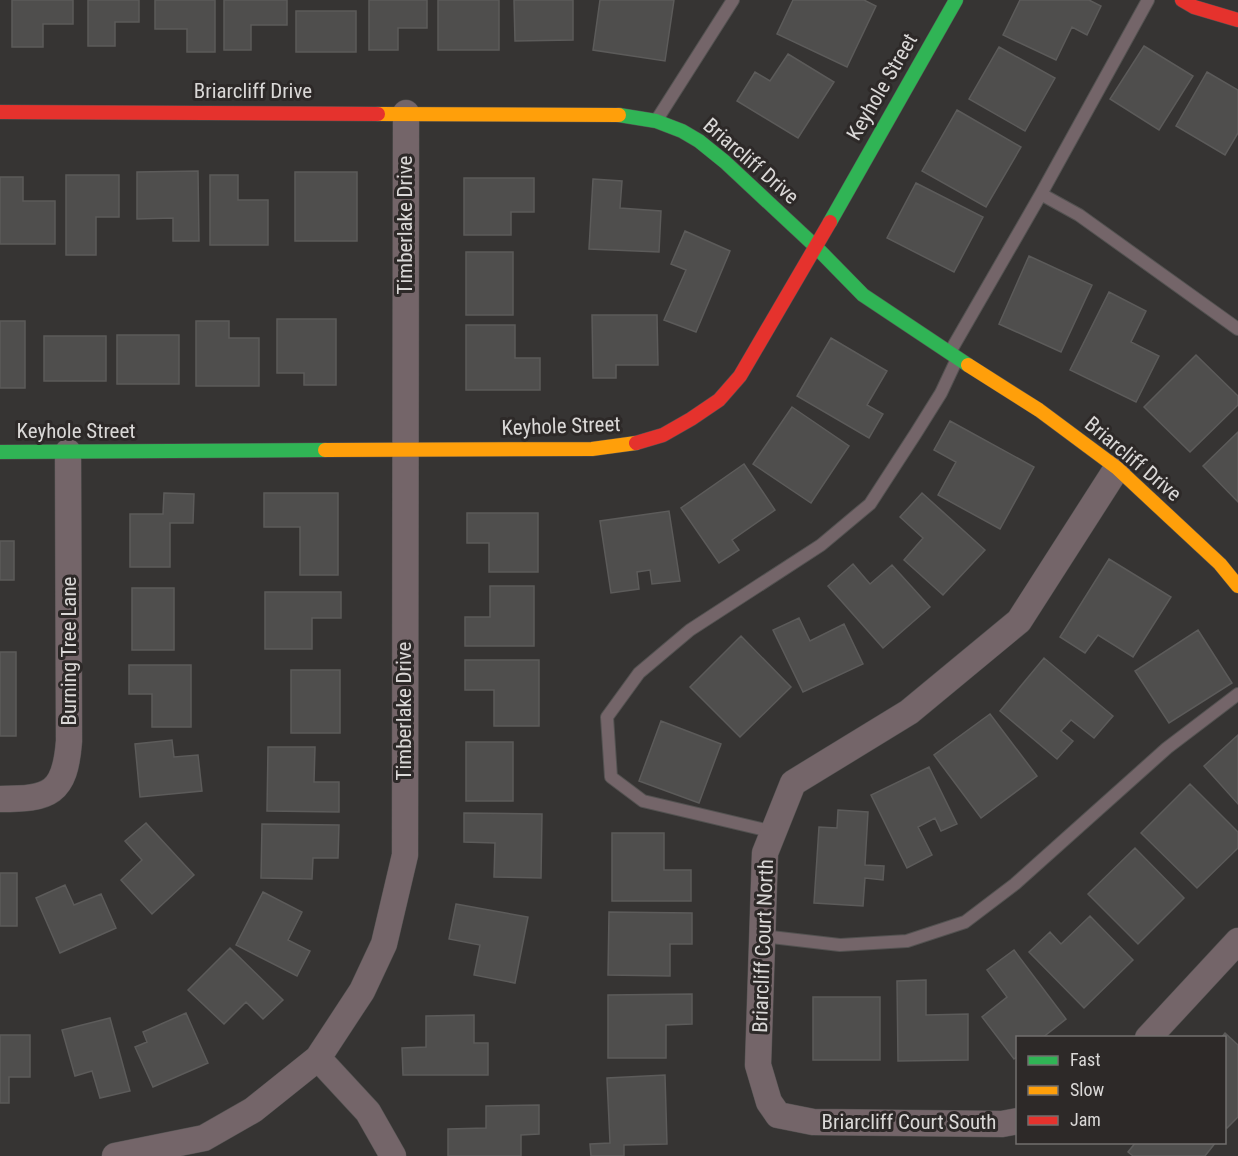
<svg xmlns="http://www.w3.org/2000/svg" width="1238" height="1156" font-family="'Roboto Condensed',sans-serif">
<style>
.building{fill:#4f4e4d;stroke:#5c5b5a;stroke-width:1.5}
.lines{fill:none;stroke-linecap:round;stroke-linejoin:round}
.lane-casing{stroke:#535251;stroke-width:14}
.street-casing{stroke:#535251;stroke-width:27}
.fast-casing{stroke:#535251;stroke-width:15}
.slow-casing{stroke:#535251;stroke-width:15}
.jam-casing{stroke:#535251;stroke-width:15}
.lane{stroke:#746569;stroke-width:12}
.street{stroke:#746569;stroke-width:26}
.fast{stroke:#30b455;stroke-width:14}
.slow{stroke:#ff9f0a;stroke-width:14}
.jam{stroke:#e5322d;stroke-width:14}
.labels{text-anchor:middle;stroke-width:6;stroke-linejoin:round;paint-order:stroke}
.street-label{font-size:21px;fill:#dad8d7;stroke:#2d2928}
</style>
<rect width="100%" height="100%" fill="#363433"/>
<path class="building" d="M12,0H73V24H43V47H12Z
M88,0H139V22H115V46H88Z
M155,0H215V52H187V29H155Z
M224,0H287V25H251V50H224Z
M369,0H427V28H398V50H369Z
M438,0H499V50H438Z
M514,0H573V40L515,41Z
M600,0H674L665,61L593,50Z
M793,0H864L876,6L847,67L777,34Z
M1020,0H1089L1101,6L1087,35L1072,27L1056,60L1003,35Z
M296,11H356V52H296Z
M1144,46L1193,76L1159,130L1110,99Z
M999,47L1055,78L1025,131L969,99Z
M788,54L834,82L798,138L737,101L755,72L770,81Z
M1207,72L1238,90V133L1225,155L1176,126Z
M957,110L1021,147L986,207L922,171Z
M198,171L199,241H173V218L137,219V172Z
M295,172H357V241H295Z
M66,175H119V217H96V255H66Z
M210,175H238V200H268V245H210Z
M0,177H23V201H55V244H0Z
M464,178H534V212H511V235H464Z
M593,179L622,181L620,208L661,211L659,252L589,249Z
M916,183L983,217L954,272L887,238Z
M685,231L730,251L696,332L664,320L686,270L671,264Z
M466,252H513V315H466Z
M1029,256L1092,285L1061,352L999,324Z
M1109,292L1146,311L1131,342L1159,356L1136,402L1070,370Z
M592,315H657L658,365H616V378H593Z
M277,319H336V385H304V373H277Z
M0,321H25V388H0Z
M196,321H229V338H259V386H196Z
M466,325H515V358H540V390H466Z
M117,335H179V384H117Z
M44,336H106V381H44Z
M831,338L887,371L867,405L883,414L869,438L797,396Z
M1196,355L1238,396V405L1190,452L1144,407Z
M792,407L849,446L811,503L753,464Z
M950,421L1034,467L1000,529L938,495L956,462L934,450Z
M1238,432V502L1203,466Z
M744,464L775,510L732,540L739,550L719,563L681,508Z
M164,493L194,494L193,523H170V567H130V514H163Z
M264,493H338V575H300V527H264Z
M922,493L985,550L943,595L904,560L923,538L900,517Z
M669,511L680,581L652,584L650,570L637,572L639,589L611,593L600,521Z
M467,513H538V572H489V543H467Z
M0,541H14V580H0Z
M1109,559L1171,597L1133,657L1098,635L1085,653L1060,637Z
M853,564L870,584L892,565L930,607L883,648L828,586Z
M490,586H534V646H465V617H490Z
M132,588H174V650H132Z
M265,592H341V618H312V649H265Z
M799,618L810,641L844,624L863,664L803,692L773,630Z
M1198,630L1232,683L1169,723L1135,671Z
M741,636L791,687L740,737L690,687Z
M0,652H16V736H0Z
M1044,658L1113,716L1094,738L1071,720L1061,731L1073,741L1057,759L1000,711Z
M465,660H539V726H494V690H465Z
M129,665H191V727H152V694H129Z
M291,670H340V733H291Z
M990,714L1037,776L981,818L934,755Z
M661,721L721,744L699,803L639,781Z
M1238,735V804L1204,766Z
M172,740L174,757L198,755L202,791L140,797L135,744Z
M466,742H513V801H466Z
M268,747H315L314,782H339V812L267,811Z
M929,767L957,824L941,831L935,818L918,827L932,855L907,868L871,795Z
M1190,784L1238,832V848L1197,888L1141,833Z
M838,810L868,812L865,865L884,866L883,880L865,878L863,906L814,903L819,827L837,828Z
M464,813L542,814L541,878L494,877L495,843L464,842Z
M146,823L194,875L152,914L121,880L142,860L125,841Z
M262,824L339,825L338,858H313L312,879L261,878Z
M612,833H664V870H691V901H612Z
M1135,848L1184,898L1138,944L1088,894Z
M0,873H17V926H0Z
M65,885L74,905L101,894L116,928L60,953L36,898Z
M263,892L302,912L288,940L310,951L297,976L236,945Z
M456,904L528,917L515,983L474,975L480,945L449,939Z
M609,912L692,913V944H670V976L608,975Z
M1090,916L1133,960L1084,1008L1029,952L1050,932L1061,944Z
M230,948L283,1000L263,1019L246,1002L224,1024L188,990Z
M1014,950L1066,1019L1042,1038H1018V1056L1014,1059L982,1017L1007,997L987,970Z
M926,980V1015L968,1014V1060L898,1061L897,981Z
M692,994V1024L666,1025V1058H608V995Z
M813,997H880V1060H813Z
M186,1013L208,1063L153,1087L135,1047L147,1042L143,1032Z
M474,1015V1043H488V1075H403L402,1048L426,1047V1016Z
M110,1018L130,1091L100,1098L92,1071L75,1076L62,1030Z
M1225,1033L1238,1045V1117L1227,1128L1224,1126V1038H1221Z
M0,1035H30V1077H9V1103H0Z
M665,1075L667,1144L624,1145V1156H591L590,1144L610,1143L607,1078Z
M539,1105V1134L521,1135V1156H448V1129L486,1128V1106Z
M1136,1142H1216L1205,1156H1133L1128,1152Z"/>
<g class="lines">
<g class="lane-casing">
<path id="lane" d="M656,121L733,0
M1041,194L1079,215L1238,329
M950,352L1041,194L1148,0
M774,832L643,801L611,777L607,717L639,673L690,630L821,545L870,504L916,433L941,393L957,359
M762,936L840,945L907,941L965,922L1015,884L1167,748L1238,694"/>
</g>
<g class="street-casing">
<path id="street" d="M0,799C50,799 65,794 69,741L68,452
M1148,1038L1238,941
M318,1058L368,1112L393,1156
M1018,1121L1002,1124L813,1122L778,1115L769,1102L758,1065L765,853L793,783L909,712L1019,621L1117,468
M115,1156L204,1138L253,1110L318,1058L362,991L384,944L405,855L406,113"/>
</g>
<g class="fast-casing">
<path id="fast" d="M619,115L656,121L682,131L699,141L725,162L815,246L863,295L968,365
M830,222L956,0
M0,452L325,450"/>
</g>
<g class="slow-casing">
<path id="slow" d="M378,114L619,115
M968,365L1039,410L1117,468L1220,564L1238,586
M325,450L592,449L636,443"/>
</g>
<g class="jam-casing">
<path id="jam" d="M1182,0L1194,7L1238,20
M0,112L378,114
M636,443L663,435L691,419L719,400L740,376L830,222"/>
</g>
<use href="#lane" class="lane"/>
<use href="#street" class="street"/>
<use href="#fast" class="fast"/>
<use href="#slow" class="slow"/>
<use href="#jam" class="jam"/>
</g>
<g class="labels">
<g class="street-label">
<text transform="translate(882 87) rotate(-60)" y="7">Keyhole Street</text>
<text x="253" y="98">Briarcliff Drive</text>
<text transform="translate(751 161) rotate(41)" y="7">Briarcliff Drive</text>
<text transform="translate(405 225) rotate(-90)" y="7">Timberlake Drive</text>
<text transform="translate(561 426) rotate(-2)" y="7">Keyhole Street</text>
<text x="76" y="438">Keyhole Street</text>
<text transform="translate(1133 459) rotate(40)" y="7">Briarcliff Drive</text>
<text transform="translate(69 651) rotate(-90)" y="7">Burning Tree Lane</text>
<text transform="translate(404 711) rotate(-90)" y="7">Timberlake Drive</text>
<text transform="translate(763 946) rotate(-88)" y="7">Briarcliff Court North</text>
<text x="909" y="1129">Briarcliff Court South</text>
</g>
</g>
<rect x="1016" y="1036" width="210" height="108" fill="#2d2928" stroke="#726f6e" stroke-width="1.5"/>
<rect x="1028" y="1056" width="30" height="9" fill="#30b455" stroke="#726f6e" stroke-width="1.5"/>
<text x="1070" y="1066" font-size="18" fill="#dad8d7">Fast</text>
<rect x="1028" y="1086" width="30" height="9" fill="#ff9f0a" stroke="#726f6e" stroke-width="1.5"/>
<text x="1070" y="1096" font-size="18" fill="#dad8d7">Slow</text>
<rect x="1028" y="1116" width="30" height="9" fill="#e5322d" stroke="#726f6e" stroke-width="1.5"/>
<text x="1070" y="1126" font-size="18" fill="#dad8d7">Jam</text>
</svg>
